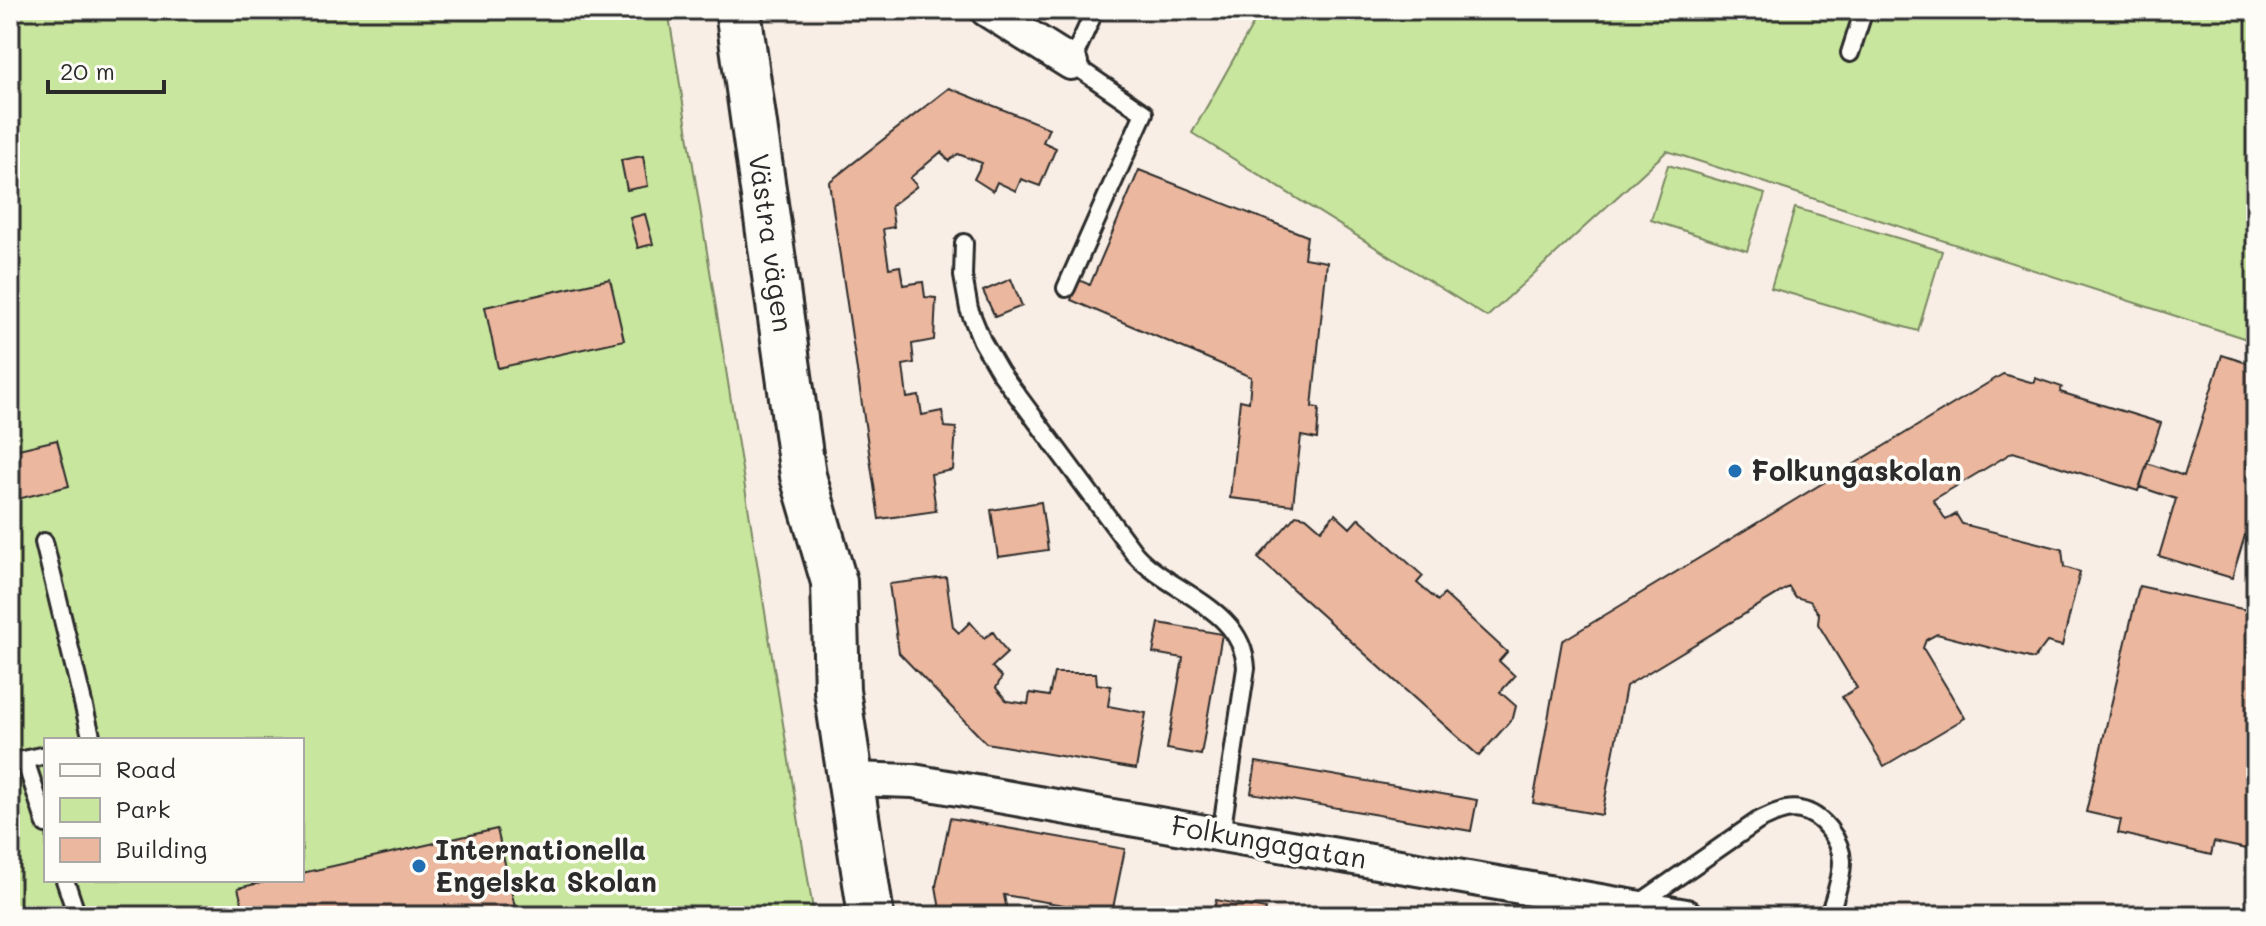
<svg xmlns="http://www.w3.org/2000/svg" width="2266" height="926" font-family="Mali,sans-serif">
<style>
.green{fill:#c8e69d;stroke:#7a8864;stroke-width:2;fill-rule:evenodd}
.building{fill:#ebb79e;stroke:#2b2b2b;stroke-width:2}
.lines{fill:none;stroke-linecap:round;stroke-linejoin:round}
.service-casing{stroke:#2b2b2b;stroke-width:22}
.minor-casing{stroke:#2b2b2b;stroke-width:38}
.secondary-casing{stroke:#2b2b2b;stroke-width:50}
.service{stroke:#fdfcf7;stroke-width:16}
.minor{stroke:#fdfcf7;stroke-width:32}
.secondary{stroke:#fdfcf7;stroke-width:44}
.poi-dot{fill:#1f6fb2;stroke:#fdfcf7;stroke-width:3}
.labels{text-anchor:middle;stroke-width:7;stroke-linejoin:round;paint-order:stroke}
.street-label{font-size:28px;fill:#2b2b2b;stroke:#fdfcf7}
.poi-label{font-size:28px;font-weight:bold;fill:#2b2b2b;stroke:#fdfcf7;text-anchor:start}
</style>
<rect width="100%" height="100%" fill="#f9eee5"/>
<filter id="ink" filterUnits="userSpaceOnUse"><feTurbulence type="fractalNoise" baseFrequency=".0125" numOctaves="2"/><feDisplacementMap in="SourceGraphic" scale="16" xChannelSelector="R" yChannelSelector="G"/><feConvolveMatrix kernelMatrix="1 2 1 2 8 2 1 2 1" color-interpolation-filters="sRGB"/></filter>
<g filter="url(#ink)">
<path class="green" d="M10,10H668L814,916H10ZM46,740H302V880H46Z
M1261,10H2256V342L1667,151L1487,317L1192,133Z
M1668,165L1765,194L1747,251L1651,220Z
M1795,208L1942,251L1918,331L1771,288Z"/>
<path class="building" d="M949,88L1049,128L1043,142L1056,148L1040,186L1021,179L1016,191L997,182L993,191L974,179L982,163L958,154L949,161L941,152L910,178L917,186L891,206L894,227L883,229L889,268L900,266L903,285L923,282L925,297L936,298L934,340L912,344L914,363L903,365L907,398L919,396L922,415L942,411L945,427L956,428L953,470L931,474L936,511L879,519L829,182Z
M643,156L648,186L627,190L621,160Z
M1139,170L1307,236L1304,258L1327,262L1312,407L1319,408L1317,439L1301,436L1293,505L1230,498L1240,400L1249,402L1251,377L1071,300L1079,280L1090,285Z
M645,214L653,244L638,248L630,218Z
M610,279L624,340L498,368L485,307Z
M1011,279L1022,306L995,317L983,291Z
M2222,355L2256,366V499L2232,578L2159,556L2176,499L2140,487L2147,463L2184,476Z
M2003,374L2034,383L2035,378L2062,387L2060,392L2161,423L2138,491L2013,452L1933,500L1946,520L1956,514L1962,524L2062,549L2064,567L2080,572L2062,646L2047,642L2034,659L1937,634L1926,640L1923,648L1965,718L1884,766L1842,697L1857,688L1818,624L1819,614L1810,601L1795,597L1789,587L1626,686L1602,815L1533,803L1562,641Z
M57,440L69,486L10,501V451Z
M1041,502L1048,550L998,557L991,510Z
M1335,514L1350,528L1359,518L1423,576L1417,583L1438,601L1444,594L1507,652L1499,661L1515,676L1500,692L1516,706L1513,718L1479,756L1258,558L1296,515L1306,517L1321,530Z
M946,577L953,627L959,633L970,622L984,638L993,632L1007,653L992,667L1002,677L996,688L1007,701L1028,704L1030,693L1049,696L1054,673H1096L1097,684L1111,686L1108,706L1146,713L1136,769L986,743L899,653L889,584Z
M2139,586L2256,612V851L2214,842L2211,855L2118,833L2121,820L2086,812Z
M1159,623L1222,634L1201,755L1167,749L1183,658L1153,653Z
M1256,762L1477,800L1471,831L1251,793Z
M950,818L1125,849L1112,913L1004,895L1008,916H941L936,886Z
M497,829L517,916H449L447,909L415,916H245L238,888L273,880H302V873Z
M1216,900L1266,909L1264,916H1213Z
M1372,910L1407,916H1371Z"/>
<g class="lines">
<g class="service-casing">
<path id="service" d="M1850,53L1864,10
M964,243L963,276L969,309L982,341L1000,372L1135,554C1170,593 1243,608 1246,668L1221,834
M1066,288L1144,113L1071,63L1095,10
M44,542L92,740
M25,760L46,824
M10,763L46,755
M65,880L77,916
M1637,905L1758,821C1770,815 1786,807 1800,810C1822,814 1841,840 1842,861C1842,879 1834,898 1829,916"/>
</g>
<g class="minor-casing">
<path id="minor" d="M987,10L1071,63
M851,779L913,781L1686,916"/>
</g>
<g class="secondary-casing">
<path id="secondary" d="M738,10L803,476L834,582L837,691L871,916"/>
</g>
<use href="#service" class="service"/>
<use href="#minor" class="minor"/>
<use href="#secondary" class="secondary"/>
</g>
</g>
<g class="poi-dot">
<circle cx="1735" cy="471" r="8"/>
<circle cx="419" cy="866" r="8"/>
</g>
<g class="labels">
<g class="street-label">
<text transform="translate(771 243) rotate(82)" y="10">Västra vägen</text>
<text transform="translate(1269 842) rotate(10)" y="10">Folkungagatan</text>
</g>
<g class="poi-label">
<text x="1751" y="481">Folkungaskolan</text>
<text x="435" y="860">Internationella<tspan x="435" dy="32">Engelska Skolan</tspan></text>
</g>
</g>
<rect width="2266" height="926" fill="none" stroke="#fdfcf7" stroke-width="40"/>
<rect x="20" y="20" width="2226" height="886" fill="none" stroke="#2b2b2b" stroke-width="3" filter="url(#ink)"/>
<rect x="44" y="738" width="260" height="144" fill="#fdfcf7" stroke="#a9a8a5" stroke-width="2"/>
<rect x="60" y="764" width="40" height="12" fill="#fdfcf7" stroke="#a9a8a5" stroke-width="2"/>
<text x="116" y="778" font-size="24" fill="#2b2b2b">Road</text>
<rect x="60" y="798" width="40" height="24" fill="#c8e69d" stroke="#a9a8a5" stroke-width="2"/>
<text x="116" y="818" font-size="24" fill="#2b2b2b">Park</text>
<rect x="60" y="838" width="40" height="24" fill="#ebb79e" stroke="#a9a8a5" stroke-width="2"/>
<text x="116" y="858" font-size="24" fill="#2b2b2b">Building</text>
<path d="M48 80v12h116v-12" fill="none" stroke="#2b2b2b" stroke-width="4"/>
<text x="60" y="80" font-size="24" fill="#2b2b2b" stroke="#fdfcf7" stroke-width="6" paint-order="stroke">20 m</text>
</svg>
